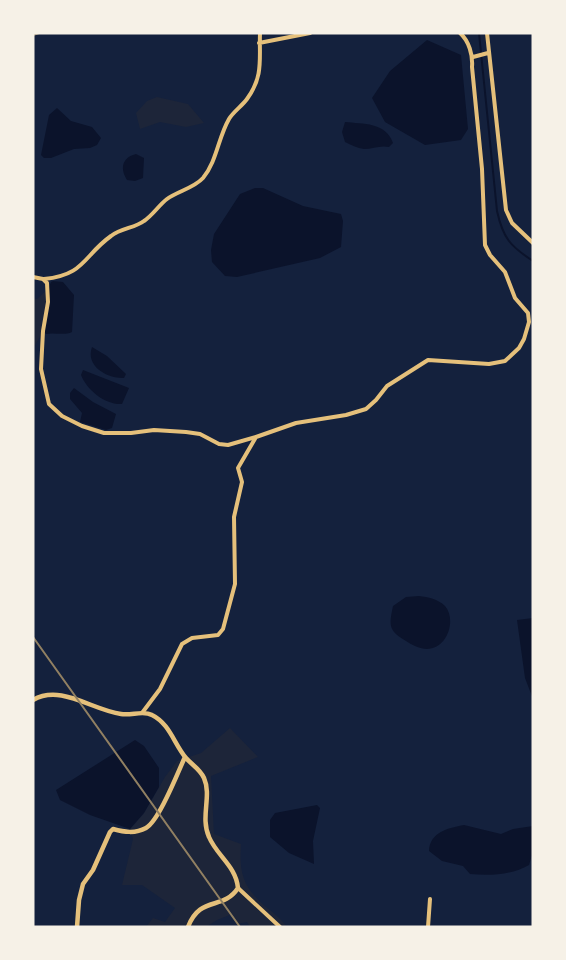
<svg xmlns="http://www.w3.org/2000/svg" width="566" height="960" font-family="'PT Sans Narrow',sans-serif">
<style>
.green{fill:#1d2539}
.water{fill:#0b132b}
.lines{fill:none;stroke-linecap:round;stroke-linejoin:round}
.stream{stroke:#0b132b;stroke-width:2}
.minor{stroke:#e5c07b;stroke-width:4}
.tertiary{stroke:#e5c07b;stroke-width:4.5}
.rail{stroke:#918062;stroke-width:2}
</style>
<rect width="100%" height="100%" fill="#14213d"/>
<path class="green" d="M157,97L188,104L204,123L186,127L160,122L140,129L136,113L147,101Z
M48,289L43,331L33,349V298L37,299Z
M230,728L258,757L211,776L214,834L241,844C239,874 243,887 266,907C274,913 281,919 287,927H250L247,922L237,924L232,914L217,920L206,927H146L153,918L165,922L175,908L142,885H122L133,839L130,829L144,813L165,777L177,761L201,753Z"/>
<path class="water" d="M427,40L461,55L468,129L461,140L425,145L385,122L372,98L390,71Z
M57,108L71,121L92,127L101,138L97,145L90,148L74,149L51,158H44L41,155L49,115Z
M345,122C363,124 386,122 393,143L389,147C380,145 373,149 364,149C357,148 351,145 345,142L342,132Z
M136,154L144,158L143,178L135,181L127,180C119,168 123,157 136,154Z
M255,188H263L303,206L341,214L343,221L341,247L320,258L237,277L225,276L212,262L211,250L214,234L240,194Z
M53,281L63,282L74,295L72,332C64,336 55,332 46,334L43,331L48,289L51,282Z
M92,347L107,356L126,374L124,378C107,379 85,366 92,347Z
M83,370L129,388L122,404C105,405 87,390 81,375Z
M74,388L93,402L116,414L112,428L106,430L80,422L82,413L70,399V393Z
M419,596C428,597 438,599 445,606C457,620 447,649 427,649C420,649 412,645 406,641C388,631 389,625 393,606L406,597Z
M533,618V699L525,678L517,620Z
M135,740L144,746L159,768V787L144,813L130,829L90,815L60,800L56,790Z
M317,805L320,808L313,841L314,864L289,853L270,837V820L275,813Z
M464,825L501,834L513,829L533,826V852L529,865C512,875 489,876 470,874L463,866L442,861L429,851C430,832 448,828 464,825Z"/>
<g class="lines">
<path class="stream" d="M479,33L497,211C503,238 510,246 533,261"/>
<path class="minor" d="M487,33L506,210L512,223L533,243
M259,43L310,33
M473,57L488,53
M33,277L43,279L47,283L48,302L43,331L41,369L49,404L62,416L82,426L104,433H131L154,430L186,432L200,434L219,444L228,445L256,437
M44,279C85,275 83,256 111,236C121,228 135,228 144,221C153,215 159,205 167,199C178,191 194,188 203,178C217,161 218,138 229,119C233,112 242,106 247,99C264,76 259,58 260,33
M142,713L160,689L182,644L192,638L218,635L223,629L235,584L234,517L242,482L238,468L256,437L296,423L346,415L366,409L376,400L387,386L428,360L489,364L505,361L519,348L524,339L529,322L528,313L515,298L505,272L490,255L485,245L482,169L472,67C473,55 469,41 460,33
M238,888L280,927
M428,927L430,899"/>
<path class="tertiary" d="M33,700C61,684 92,710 121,714C131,716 143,710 152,715C170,724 174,744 186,758C192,765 200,769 204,778C212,796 200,817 209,837C217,856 236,866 238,888C223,911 200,895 188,927
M77,927L79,900L83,884L93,870L110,832L113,829C124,832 135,834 146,828C159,821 178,772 185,757"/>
<path class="rail" d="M33,35L39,33
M33,637L240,927"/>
</g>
<rect width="566" height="960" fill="none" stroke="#f6f1e7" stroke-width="69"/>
</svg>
